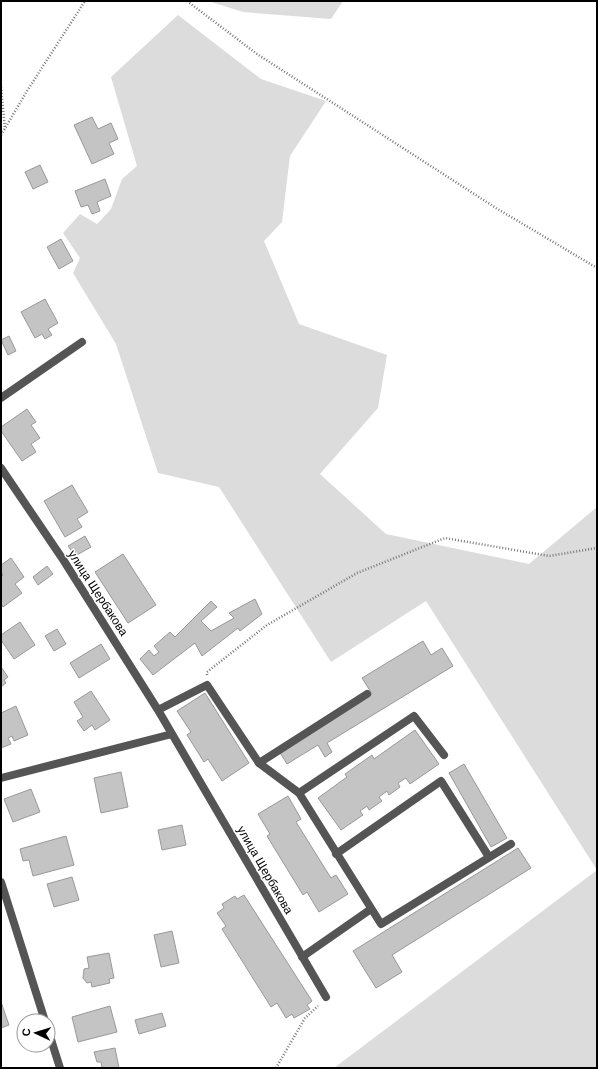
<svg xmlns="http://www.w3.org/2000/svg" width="598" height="1069" font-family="Helvetica,sans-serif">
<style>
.green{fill:#dcdcdc}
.building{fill:#c4c4c4;stroke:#999}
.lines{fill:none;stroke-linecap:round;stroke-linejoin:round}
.path{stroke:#777;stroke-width:2.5;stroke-dasharray:1 2;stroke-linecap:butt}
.service{stroke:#555;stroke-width:8}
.minor{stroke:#555;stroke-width:8}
.tertiary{stroke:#555;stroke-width:8}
.labels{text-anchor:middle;stroke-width:3;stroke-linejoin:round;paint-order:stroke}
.street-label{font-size:12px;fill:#000;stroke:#fff}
</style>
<rect width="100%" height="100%" fill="#fff"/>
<path class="green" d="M208,1H343L331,19L243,12Z
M178,15L261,79L326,101L290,156L282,222L264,241L299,324L387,355L378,408L320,474L386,534L529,564L597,507V1068H334L597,870L426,601L331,662L219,487L158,473L116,344L73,273L80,258L63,233L80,214L97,224L111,209L122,179L137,166L111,77Z"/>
<path class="building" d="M92,117L98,129L111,123L118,139L109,143L114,154L92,164L74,125Z
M40,165L48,182L33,189L25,172Z
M105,179L111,196L97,202L100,211L92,214L88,205L81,207L75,191Z
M61,239L73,261L59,269L47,247Z
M45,299L58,323L48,329L52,335L45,339L42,334L35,338L21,312Z
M9,336L16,351L8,355L1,340Z
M27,409L36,422L31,425L40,438L31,444L36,452L22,461L1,431V427Z
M72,485L88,512L77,519L82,527L65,537L44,501Z
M85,536L91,547L75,556L68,546Z
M123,554L156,605L128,623L95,572Z
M11,558L24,577L15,584L22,593L3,607L1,604V577L3,575L1,572V565Z
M47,566L53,574L38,585L33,577Z
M255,599L262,614L240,631L238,628L202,656L195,643L153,675L140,659L149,650L154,656L159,652L154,646L170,632L175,637L211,601L217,607L201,621L211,631L234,618L229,613Z
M20,622L35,645L14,659L1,640V635Z
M57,629L66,644L54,651L45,636Z
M423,641L431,655L442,648L453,666L327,743L332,752L325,757L318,745L287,764L279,751L372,694L362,678Z
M101,644L110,659L79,678L70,663Z
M1,667L8,677L4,680L6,683L1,687Z
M91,691L110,720L95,730L92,725L84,731L77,721L83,717L74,702Z
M205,693L249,763L222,781L208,759L204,762L187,735L191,732L177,711Z
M16,706L28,735L14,741L12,736L8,738L11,744L1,748V713Z
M415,730L439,764L410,784L406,778L398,783L400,787L389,795L387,791L379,797L382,801L369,810L367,806L360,811L363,815L341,830L318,798L347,777L345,774L372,755L374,759Z
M464,764L507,838L491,847L449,773Z
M121,772L128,807L101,813L94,778Z
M31,789L40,812L13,822L4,799Z
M288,796L301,819L296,822L331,878L336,875L348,894L319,912L307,892L303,895L267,836L270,834L258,814Z
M182,825L186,845L162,850L158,830Z
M66,836L74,865L33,876L29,860L23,861L20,849Z
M518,848L531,868L392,955L402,972L376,988L353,951Z
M72,877L79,900L54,907L47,884Z
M244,895L312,1001L307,1005L310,1009L294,1018L292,1014L286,1018L277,1003L271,1007L222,929L226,926L217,913L224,908L222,904L235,896L237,899Z
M172,931L179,963L161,967L154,935Z
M109,953L114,978L109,979L110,983L92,987L91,982L87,983L83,978L84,969L89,968L87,957Z
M1,1002L9,1025L1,1028Z
M110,1006L117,1032L78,1042L72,1017Z
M162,1013L166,1026L139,1034L135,1020Z
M115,1048L119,1068H102L101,1062H97L94,1052Z"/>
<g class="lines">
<path class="path" d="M187,1L257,54L496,208L597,268
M1,87L5,129
M1,135L27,91L85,1
M207,675V672L267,625L357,573L445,538L549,556L597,548
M276,1068L305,1018L318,1006"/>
<path class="service" d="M259,763L299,793L381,924L511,844
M299,793L414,716L444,755
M336,854L441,781L489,857
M302,957L371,909"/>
<path class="minor" d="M1,398L82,342
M1,468L64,561L158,710L326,997
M158,710L207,685L259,763L367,694
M1,778L172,734"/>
<path class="tertiary" d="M1,882L45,1021
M48,1030L60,1068"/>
</g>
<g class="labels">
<g class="street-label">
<text transform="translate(98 593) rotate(57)" y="4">улица Щербакова</text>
<text transform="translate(265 870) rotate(60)" y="4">улица Щербакова</text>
</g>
</g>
<rect width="598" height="1069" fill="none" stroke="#000000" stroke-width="4"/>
<g transform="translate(36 1033) rotate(274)"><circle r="19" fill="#ffffff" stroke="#999999"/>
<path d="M0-3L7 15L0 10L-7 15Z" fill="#000000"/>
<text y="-6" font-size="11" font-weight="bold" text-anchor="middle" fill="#000000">С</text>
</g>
</svg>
